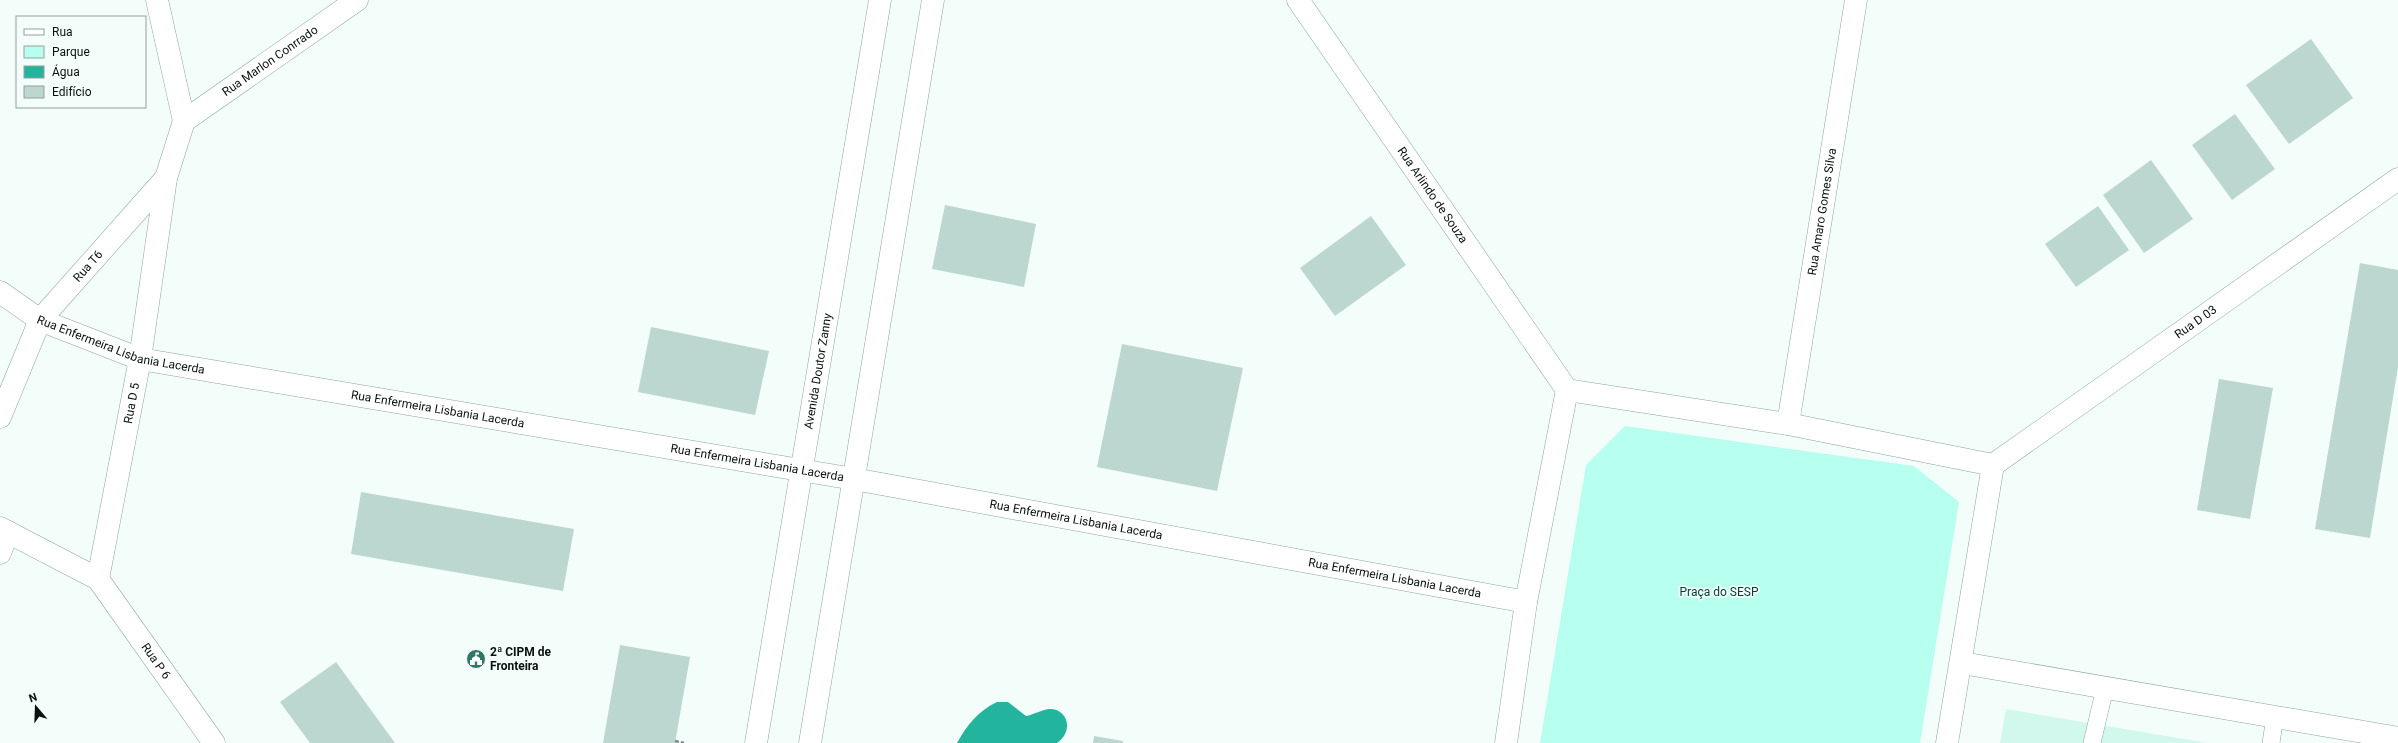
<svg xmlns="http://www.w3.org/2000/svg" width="2398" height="743" font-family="Roboto,sans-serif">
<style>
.built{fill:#d2f8ee}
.green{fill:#b7ffee}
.water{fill:#23b49d}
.building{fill:#bcd7d0}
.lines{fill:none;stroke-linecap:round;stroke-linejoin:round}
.service-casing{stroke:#8ca69f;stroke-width:18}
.minor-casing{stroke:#8ca69f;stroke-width:23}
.tertiary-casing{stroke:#8ca69f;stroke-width:23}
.path{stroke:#7e8986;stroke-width:2.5;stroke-dasharray:4 2;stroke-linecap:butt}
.service{stroke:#fff;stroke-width:17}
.minor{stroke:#fff;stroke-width:22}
.tertiary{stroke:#fff;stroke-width:22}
.labels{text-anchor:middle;stroke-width:3.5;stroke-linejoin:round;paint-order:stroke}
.street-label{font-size:12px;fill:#07110e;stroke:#f3fefb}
.park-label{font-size:12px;fill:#003e34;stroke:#f3fefb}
.poi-label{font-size:12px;font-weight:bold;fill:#07110e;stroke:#f3fefb;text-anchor:start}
</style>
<rect width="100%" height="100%" fill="#f3fefb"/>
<path class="built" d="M2006,709L2208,743H2000Z"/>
<path class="green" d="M1625,426L1914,466L1959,502L1920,743H1540L1586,465Z"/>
<path class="water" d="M997,702H1008L1026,716C1033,715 1043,709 1050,709C1068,709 1074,731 1057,743H957C967,725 978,711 997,702Z"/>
<path class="building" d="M2311,39L2353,98L2289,144L2246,85Z
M2235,114L2275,169L2232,200L2192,145Z
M2151,160L2193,219L2144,253L2103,195Z
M945,205L1036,224L1024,287L932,269Z
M2098,206L2129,250L2076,287L2045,244Z
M1371,216L1406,265L1335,316L1300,268Z
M2360,263L2398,270V367L2370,538L2315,529Z
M651,327L769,351L755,415L638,392Z
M1122,344L1243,368L1217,491L1097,467Z
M2219,379L2273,388L2250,519L2197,510Z
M361,492L574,529L563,591L351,554Z
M620,645L690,657L675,743H603Z
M336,662L395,743H310L280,702Z
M1094,736L1123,741V743H1093Z"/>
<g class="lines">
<g class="service-casing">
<path id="service" d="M2092,743L2105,688
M2271,743L2275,717"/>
</g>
<g class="minor-casing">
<g id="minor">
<path id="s1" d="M1298,0L1567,390"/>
<path id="s2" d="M184,121L357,0"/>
<path id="s3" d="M0,292L40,320L140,359L854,479L1526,602"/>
<path id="s4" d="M0,417L40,320L166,178L184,121L157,0"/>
<path id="s5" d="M1788,424L1856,0"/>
<path id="s6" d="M1993,465L2398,179"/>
<path id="s7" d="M0,528L98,579L214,743"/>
<path d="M0,553L8,532"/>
<path id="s8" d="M98,579L140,359L166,178"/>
<path d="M1962,663L2398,738"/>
<path d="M1506,743L1526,602L1567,390L1788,424L1993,465L1947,743"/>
</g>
</g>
<g class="tertiary-casing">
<g id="tertiary">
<path id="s9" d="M756,743L880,0"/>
<path d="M810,743L933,0"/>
</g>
</g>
<path class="path" d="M675,741L684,743"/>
<use href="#service" class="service"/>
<use href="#minor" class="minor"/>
<use href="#tertiary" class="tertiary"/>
</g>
<defs>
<g id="civic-disc" transform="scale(1)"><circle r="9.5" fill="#327669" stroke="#f3fefb"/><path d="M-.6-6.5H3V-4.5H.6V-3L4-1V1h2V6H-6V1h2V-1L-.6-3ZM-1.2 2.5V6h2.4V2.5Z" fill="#fff"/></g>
</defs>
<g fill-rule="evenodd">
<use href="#civic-disc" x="476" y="659"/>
</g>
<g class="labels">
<g class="street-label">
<text dy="4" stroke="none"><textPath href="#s2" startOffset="105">Rua Marlon Conrrado</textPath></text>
<text dy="4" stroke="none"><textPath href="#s1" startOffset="237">Rua Arlindo de Souza</textPath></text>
<text dy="4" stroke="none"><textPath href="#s5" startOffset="215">Rua Amaro Gomes Silva</textPath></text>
<text dy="4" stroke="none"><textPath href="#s4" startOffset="177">Rua T6</textPath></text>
<text dy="4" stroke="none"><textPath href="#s6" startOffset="248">Rua D 03</textPath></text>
<text dy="4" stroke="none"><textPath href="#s3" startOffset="134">Rua Enfermeira Lisbania Lacerda</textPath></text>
<text dy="4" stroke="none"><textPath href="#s9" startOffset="377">Avenida Doutor Zanny</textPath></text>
<text dy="4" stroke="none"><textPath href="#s8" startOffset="179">Rua D 5</textPath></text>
<text dy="4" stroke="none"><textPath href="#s3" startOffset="458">Rua Enfermeira Lisbania Lacerda</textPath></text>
<text dy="4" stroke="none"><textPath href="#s3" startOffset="782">Rua Enfermeira Lisbania Lacerda</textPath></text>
<text dy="4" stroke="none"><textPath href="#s3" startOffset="1106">Rua Enfermeira Lisbania Lacerda</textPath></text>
<text dy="4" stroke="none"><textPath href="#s3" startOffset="1430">Rua Enfermeira Lisbania Lacerda</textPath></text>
<text dy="4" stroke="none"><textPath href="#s7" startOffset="211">Rua P 6</textPath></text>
</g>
<g class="park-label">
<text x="1719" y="596">Praça do SESP</text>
</g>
<g class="poi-label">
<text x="490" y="656">2ª CIPM de<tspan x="490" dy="14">Fronteira</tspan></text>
</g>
</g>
<rect x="16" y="16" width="130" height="92" fill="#f3fefb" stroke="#959f9c"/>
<rect x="24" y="29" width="20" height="6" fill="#ffffff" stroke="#959f9c"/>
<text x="52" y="36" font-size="12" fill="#07110e">Rua</text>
<rect x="24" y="46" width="20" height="12" fill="#b7ffee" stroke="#959f9c"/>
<text x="52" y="56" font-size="12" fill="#07110e">Parque</text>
<rect x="24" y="66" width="20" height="12" fill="#23b49d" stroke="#959f9c"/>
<text x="52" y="76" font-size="12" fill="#07110e">Água</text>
<rect x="24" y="86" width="20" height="12" fill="#bcd7d0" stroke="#959f9c"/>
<text x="52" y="96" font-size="12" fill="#07110e">Edifício</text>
<g transform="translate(36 707) rotate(341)" stroke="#f3fefb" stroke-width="3" paint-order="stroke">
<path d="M0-3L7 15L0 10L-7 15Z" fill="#07110e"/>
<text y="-6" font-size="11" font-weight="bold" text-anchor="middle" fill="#07110e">N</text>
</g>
</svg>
